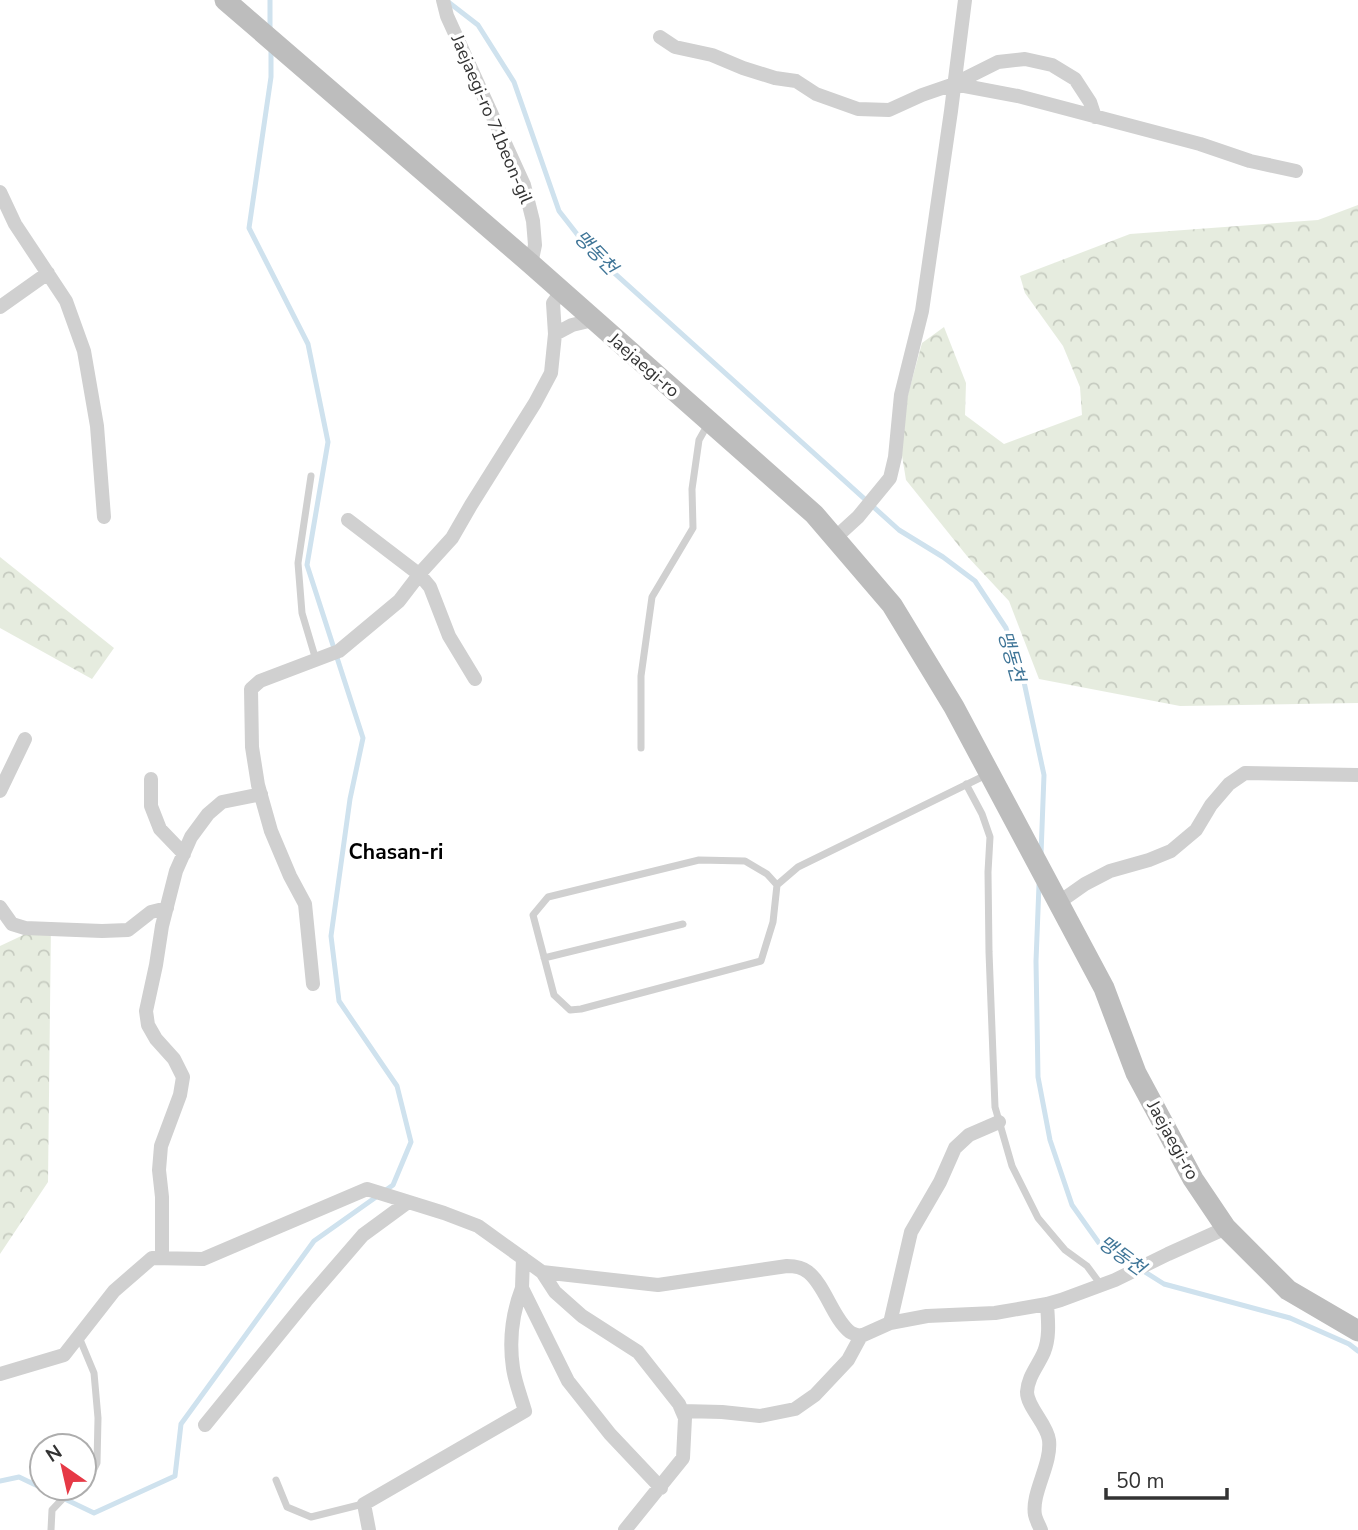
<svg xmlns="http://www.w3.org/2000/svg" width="1358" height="1530" font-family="'Nunito Sans','Noto Sans KR',sans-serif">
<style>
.forest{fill:url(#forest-crowns)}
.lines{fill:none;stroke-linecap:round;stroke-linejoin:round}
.stream{stroke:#cfe2ee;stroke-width:5}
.lane{stroke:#d0d0d0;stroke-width:7}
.street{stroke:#d0d0d0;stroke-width:14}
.secondary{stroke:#bdbdbd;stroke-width:21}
.labels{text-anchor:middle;stroke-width:7;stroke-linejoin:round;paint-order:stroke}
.street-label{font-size:18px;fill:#333;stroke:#fff}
.water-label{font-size:19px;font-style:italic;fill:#3f7597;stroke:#fff}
.quarter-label{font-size:21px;font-weight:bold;fill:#000;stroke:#fff}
</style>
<defs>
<pattern id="forest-crowns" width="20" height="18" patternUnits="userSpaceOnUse" patternTransform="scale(1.75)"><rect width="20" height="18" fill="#e6ecdf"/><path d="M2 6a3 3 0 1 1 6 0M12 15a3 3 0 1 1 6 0" fill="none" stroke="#c6cbc0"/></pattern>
</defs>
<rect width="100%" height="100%" fill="#fff"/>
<path class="forest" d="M1358,205V703L1180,706L1039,679L1009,601L967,556L906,480L898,431L922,343L944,327L966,383L965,415L1004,444L1082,415L1080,387L1063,346L1025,293L1020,276L1130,234L1318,220Z
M0,557L114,648L92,679L0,628Z
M51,922L48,1182L0,1254V946Z"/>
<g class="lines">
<path class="stream" d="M270,0V29
M447,1L478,25L514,82L559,211L591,252L899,530L943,557L975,581L1006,628L1024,682L1044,775L1041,854
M1039,885L1036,961L1038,1077L1050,1140L1072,1205L1099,1243L1164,1284L1290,1318L1349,1344L1358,1351
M0,1481L19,1477L94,1513L175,1476L181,1424L314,1241L393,1185L411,1142L397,1086L339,1001L331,936L350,799L363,738L307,565L328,442L308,344L249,228L271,77V49"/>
<path class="lane" d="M311,476L298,563L302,613L316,660
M641,748V676L652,597L693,528L692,489L699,440L708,424
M966,784L982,814L990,837L988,872L989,952L995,1107L1012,1166L1038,1218L1065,1250L1087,1266L1101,1285
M777,885L767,874L745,861L699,860L548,897L533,915L554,995L570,1010L581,1009L761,961L773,922L777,885L798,867L986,775
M544,958L683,924
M79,1337L94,1373L98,1418L97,1463L88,1481L84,1483
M276,1480L287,1507L311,1517L363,1504
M51,1530L52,1510L70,1491L75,1488"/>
<path class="street" d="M443,0L447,16L524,185L533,221L535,245L531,264
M660,37L675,47L712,55L743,68L775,78L796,81L816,94L858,109L889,110L922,95L954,84L998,62L1025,59L1052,65L1075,79L1090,102L1095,117
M954,84L1018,96L1200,144L1250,161L1296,171
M0,192L15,224L66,301L84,351L97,426L104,517
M0,307L48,273
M555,334L572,325L593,320
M348,520L420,575L430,587L449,636L475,679
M835,538L858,517L890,478L895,457L901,395L922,311L951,111L965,0
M151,779V806L160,829L184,854
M0,791L25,739
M1058,903L1085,884L1110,871L1149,860L1171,851L1196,830L1211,805L1229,784L1245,773L1358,775
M0,907L12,924L25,928L102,931L128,930L151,912L167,908
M313,984L305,904L290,876L271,831L258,785L252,747L251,689L260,681L339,651L399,601L422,571L452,538L471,505L535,403L551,373L555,334L553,303L561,292
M162,1258V1197L159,1170L161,1146L180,1095L183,1077L174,1059L156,1039L148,1025L146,1011L156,965L162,926L176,871L191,837L208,814L222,802L261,794
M523,1258L522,1288L568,1381L610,1434L661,1488
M542,1272L555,1292L582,1316L638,1352L679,1404L685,1418L683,1458L625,1530
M890,1323L911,1232L940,1182L955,1148L969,1135L999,1122
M861,1336L890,1323L927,1316L995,1313L1047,1304L1061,1300L1115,1280L1168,1254L1226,1228
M0,1374L64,1355L114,1291L152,1258L203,1259L367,1189L444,1213L478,1226L542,1272L658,1285L787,1266C794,1266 802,1267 808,1272C825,1285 833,1319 850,1332C853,1334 857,1335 861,1336
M682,1411L722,1412L760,1416L795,1409L815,1395L848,1360L861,1336
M205,1425L306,1301L363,1235L408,1202
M369,1530L364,1504L525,1411C521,1397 515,1382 513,1368C509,1341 512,1314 522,1288
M1041,1530C1039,1525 1036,1520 1035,1515C1031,1493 1052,1464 1049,1440C1047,1424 1027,1407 1027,1392C1028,1376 1038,1366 1044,1352C1050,1337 1048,1320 1047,1304"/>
<path class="secondary" d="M225,0L531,264L814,514L892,605L954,707L1104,988L1136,1073L1193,1179L1226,1228L1288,1290L1358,1331"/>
</g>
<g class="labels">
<g class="street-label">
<text transform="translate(492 119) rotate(67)" y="6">Jaejaegi-ro 71beon-gil</text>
<text transform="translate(644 365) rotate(41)" y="6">Jaejaegi-ro</text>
<text transform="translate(1173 1140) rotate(61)" y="6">Jaejaegi-ro</text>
</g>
<g class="water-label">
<text transform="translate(596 252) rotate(46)" y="7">맹동천</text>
<text transform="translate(1012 656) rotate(74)" y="7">맹동천</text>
<text transform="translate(1122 1255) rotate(36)" y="7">맹동천</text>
</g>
<g class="quarter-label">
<text x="396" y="859">Chasan-ri</text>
</g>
</g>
<g transform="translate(63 1467) rotate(326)"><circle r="33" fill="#ffffff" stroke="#adadad" stroke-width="2"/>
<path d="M0-5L12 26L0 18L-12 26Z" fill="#e63946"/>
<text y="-10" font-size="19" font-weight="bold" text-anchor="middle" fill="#333333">N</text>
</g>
<path d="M1106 1488v10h121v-10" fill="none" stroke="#333333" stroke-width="3.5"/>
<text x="1116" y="1488" font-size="21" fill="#333333" stroke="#ffffff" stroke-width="5" paint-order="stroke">50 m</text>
</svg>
